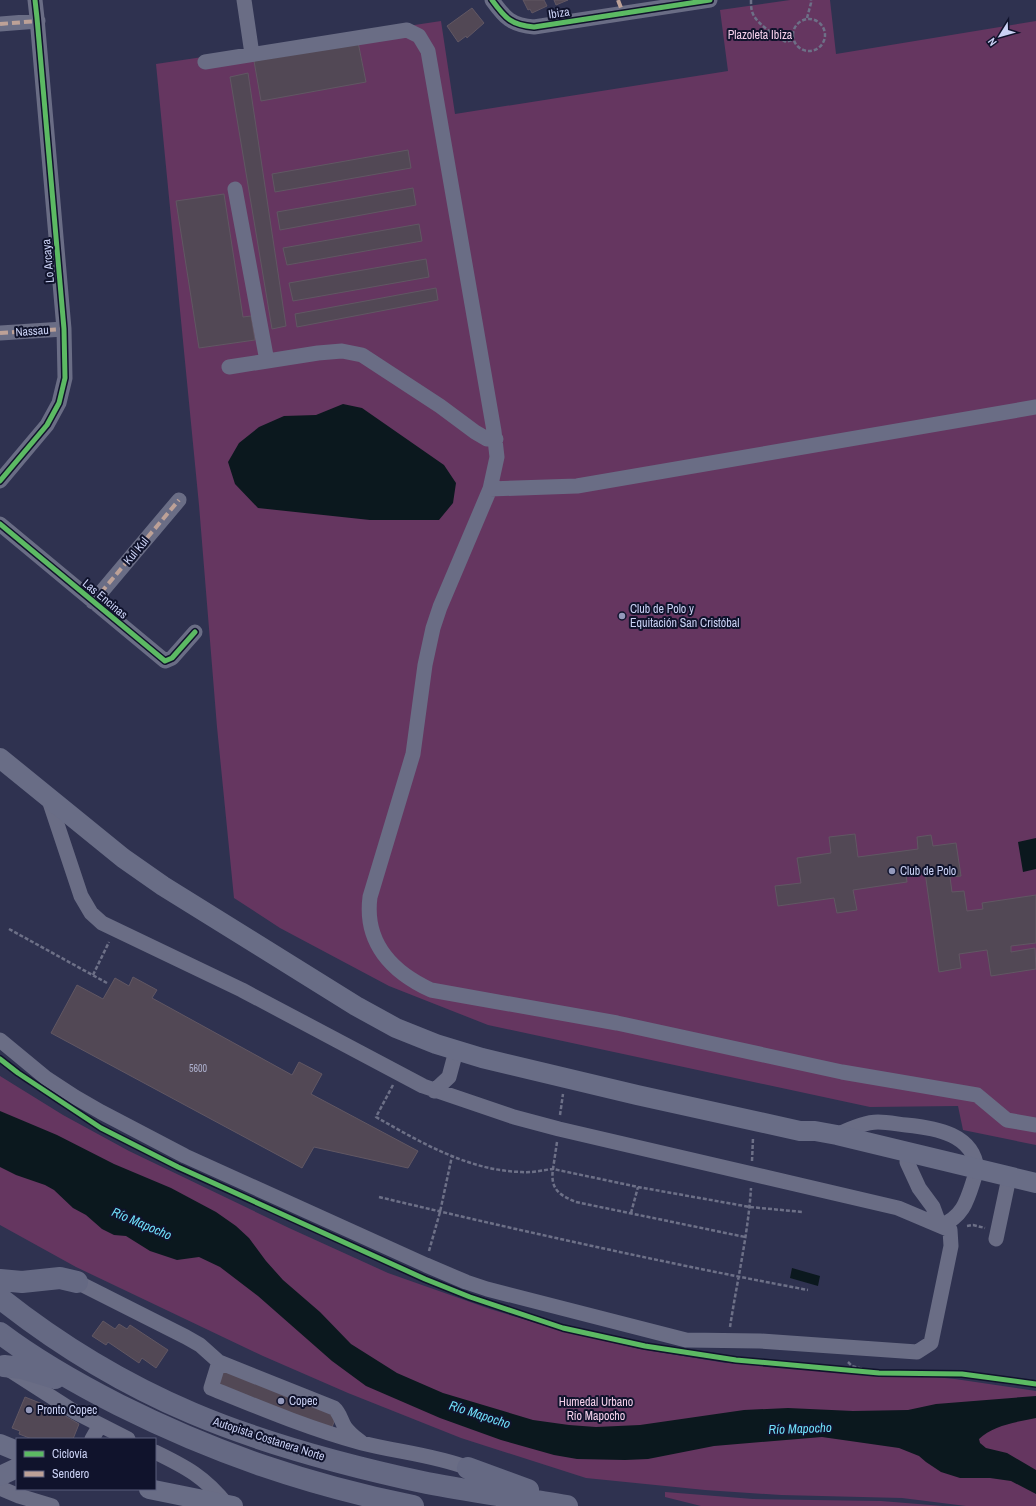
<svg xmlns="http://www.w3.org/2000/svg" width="1036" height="1506" font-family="'Archivo Narrow',sans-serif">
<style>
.green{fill:#653660}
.water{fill:#0b181e}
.building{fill:#524855;stroke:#615763}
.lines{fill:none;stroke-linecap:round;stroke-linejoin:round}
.path{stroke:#6d7087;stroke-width:2.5;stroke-dasharray:4 2;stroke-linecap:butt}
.minor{stroke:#6a6d85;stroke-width:15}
.major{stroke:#696d86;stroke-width:20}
.highway{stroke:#656983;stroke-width:22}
.quiet{stroke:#bda197;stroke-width:4;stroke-dasharray:8 4;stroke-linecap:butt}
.cycleway-casing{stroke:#10132c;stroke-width:8}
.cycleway{stroke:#5cba63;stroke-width:5}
.poi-dot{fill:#9499bb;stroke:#10132c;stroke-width:1.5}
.labels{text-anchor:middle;stroke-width:4;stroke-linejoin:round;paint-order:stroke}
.number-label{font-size:10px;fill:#acafcc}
.street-label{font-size:12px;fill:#cad1f4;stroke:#10132c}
.park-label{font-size:12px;fill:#f4d0eb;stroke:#10132c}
.poi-label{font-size:12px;fill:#cad1f4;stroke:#10132c;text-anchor:start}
.water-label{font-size:13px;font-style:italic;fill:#6fdef9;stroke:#10132c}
</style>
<rect width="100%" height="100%" fill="#2f3250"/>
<path class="green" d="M790,0H830L836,54L1036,21V1145L963,1130L958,1106L870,1107L488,1025L389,986L280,928L234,898L217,727L199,505L156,64L441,21L455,114L728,71L720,10Z
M0,1076L63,1115L129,1151L289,1228L388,1273L490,1309L567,1332L640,1349L726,1363L843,1368L955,1379L1036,1391V1506H966L902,1498L781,1495L705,1490L586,1478L461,1438L348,1393L263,1356L76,1267L0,1225Z
M665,1492L753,1499L881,1501L943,1506H701L665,1497Z"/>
<path class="water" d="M343,404L362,408L444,465L456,483L453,503L439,520H370L258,508L235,484L228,462L239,443L259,427L284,416L316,415Z
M1036,838V869L1023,872L1018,842Z
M0,1111L57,1135L114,1164L171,1188L216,1212L236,1226L249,1238L266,1261L283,1280L320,1312L351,1344L397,1373L443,1393L533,1420L569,1425L596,1427L640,1425L744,1410L788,1408L853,1411L908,1410L936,1404L1036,1396V1418C1017,1422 993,1425 979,1439L980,1443L986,1448L1007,1453L1036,1470V1494L1011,1481L990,1478H960L941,1472L926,1462L919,1456L899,1448L822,1437L714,1446L648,1459L625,1460L577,1459L554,1455L501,1440L440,1418L366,1386L332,1361L258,1296L220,1267L199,1257L177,1260L150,1251L126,1236L114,1235L102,1229L86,1215L73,1208L54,1190L45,1185L16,1175L0,1167Z
M792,1268L820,1276L818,1286L790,1278Z"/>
<path class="building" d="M523,0H544L547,6L532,13L530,9L528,10Z
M554,0H568L556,5Z
M472,8L484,23L467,38L466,36L458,42L447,26Z
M358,42L366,82L261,101L254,61Z
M248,73L286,326L272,329L230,77Z
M408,150L411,168L275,192L272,174Z
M413,188L416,205L280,230L277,212Z
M224,194L243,317L251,316L255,340L199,348L176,201Z
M419,224L422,241L287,265L283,248Z
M426,259L429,277L293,301L289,283Z
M436,288L438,300L297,327L295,314Z
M855,834L858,857L918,849L917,837L931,835L933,846L956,843L961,876L950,877L952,892L964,891L967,911L983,909L982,903L1036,895V943L1011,946V952L1035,948L1036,969L991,976L987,950L959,954L961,968L939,972L925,872L906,875L907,882L853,890L857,910L837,913L834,898L778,906L775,886L801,883L797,858L831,853L829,837Z
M133,977L157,990L152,998L292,1075L299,1062L322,1074L311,1094L418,1151L408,1168L314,1147L302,1168L51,1033L77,985L103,999L115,978L129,986Z
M103,1321L115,1329L119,1324L127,1329L130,1325L168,1350L156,1368L142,1358L139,1363L108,1342L106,1345L92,1336Z
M220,1368L337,1414L331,1430L214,1384Z
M25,1397L50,1407L79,1424L73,1439H32L19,1434L20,1431L12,1428Z"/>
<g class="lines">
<path class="path" d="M751,0C751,6 751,11 754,16C759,25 777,37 786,42L792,40
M807,18L811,3V0
M793 35a16 16 0 1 1 32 0a16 16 0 1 1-32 0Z
M9,929L107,983
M93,975L109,942
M393,1085L376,1117C420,1142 469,1171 522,1172C532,1173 543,1170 553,1169C550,1189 559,1195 576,1202L745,1237
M560,1115L563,1094
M557,1142L553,1169L638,1187L750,1207L803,1212
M752,1161L753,1138
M379,1197C521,1231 664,1263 808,1290
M631,1213L638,1187
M967,1226L973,1225L985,1228
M429,1251L440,1212L452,1156
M730,1327C737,1281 748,1235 751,1188
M848,1362L852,1366L879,1373"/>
<path class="minor" d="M244,0L252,54
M492,0C505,18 511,25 534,27L710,0
M0,24L38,21
M205,62L407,30L419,36L428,51L494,431L497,457L490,489L440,607L433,628L425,665L413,754L370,897C364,943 392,972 431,990L617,1023L842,1072L977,1095L1007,1120L1036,1125
M235,189L267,361
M0,333L64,329
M229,367L318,353L342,351L362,355L440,406L475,432L487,439H496
M0,481L47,425L59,403L65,378L64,329L37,18L35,0
M490,489L577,486L1036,407
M0,524L165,661L172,658L195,632
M93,602L179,500
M0,1040L46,1078L75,1097L101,1112L185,1156L426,1265L466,1282L487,1289L686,1340L760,1341L917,1352L931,1343L951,1246L950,1230L898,1208L559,1129L514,1117L423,1086L242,990L102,923L91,913L81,896L48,797
M434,1091L449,1077L456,1051
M837,1135C849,1129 864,1122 878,1122C887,1122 897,1124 906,1125C936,1128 974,1134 977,1170
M907,1162L919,1188L933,1207L940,1226
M940,1226C963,1217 967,1201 974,1179
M996,1239L1007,1187
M77,1282L186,1337L200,1345L219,1362L334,1408C340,1413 341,1421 345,1427C350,1434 356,1438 362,1443
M219,1362L211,1388C260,1408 310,1429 362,1443C397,1452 434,1455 468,1468
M8,1369L75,1412L128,1439
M92,1439L100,1425
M155,1452C186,1467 205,1477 227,1505
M0,1488L19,1496L52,1506"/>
<path class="major" d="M0,758L123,858L163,886L356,1006L396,1028L436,1044L482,1058L637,1095L800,1131H815L837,1135L1036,1183
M0,1444L17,1451
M0,1476L17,1468
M149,1489L233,1506"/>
<path class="highway" d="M0,1280L22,1282L60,1278L77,1282
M0,1298C58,1344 124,1384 192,1413C267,1445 348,1466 427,1483C473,1492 520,1498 567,1506
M0,1333C37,1361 78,1384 119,1405C215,1453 308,1485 413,1506
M4,1366L22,1368L55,1378
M468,1468L528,1490"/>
<path class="quiet" d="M618,0L623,13
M0,24L38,21
M0,333L64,329
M93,602L179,500"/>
<g class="cycleway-casing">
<path id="cycleway" d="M492,0C505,18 511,25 534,27L710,0
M0,481L47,425L59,403L65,378L64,329L37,18L35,0
M0,524L165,661L172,658L195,632
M0,1059L18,1073L101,1128L178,1167L425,1279L470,1297L563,1328L645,1346L736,1360L879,1373L962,1374L1036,1384"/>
</g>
<use href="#cycleway" class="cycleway"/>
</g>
<g class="poi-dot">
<circle cx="622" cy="616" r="4"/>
<circle cx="892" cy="871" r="4"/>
<circle cx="281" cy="1401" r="4"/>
<circle cx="29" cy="1410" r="4"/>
</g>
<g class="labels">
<g class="number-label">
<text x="198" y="1072">5600</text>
</g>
<g class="street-label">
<text transform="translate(559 13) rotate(-9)" y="4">Ibiza</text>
<text transform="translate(48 261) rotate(-95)" y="4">Lo Arcaya</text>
<text transform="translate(32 331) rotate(-4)" y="4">Nassau</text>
<text transform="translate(136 551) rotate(-50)" y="4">Kul Kul</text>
<text transform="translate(105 599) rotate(40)" y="4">Las Encinas</text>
<text transform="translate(269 1439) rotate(18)" y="4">Autopista Costanera Norte</text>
</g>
<g class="park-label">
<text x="760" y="39">Plazoleta Ibiza</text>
<text x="596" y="1406">Humedal Urbano<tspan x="596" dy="14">Río Mapocho</tspan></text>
</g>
<g class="poi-label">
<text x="630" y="613">Club de Polo y<tspan x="630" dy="14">Equitación San Cristóbal</tspan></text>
<text x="900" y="875">Club de Polo</text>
<text x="289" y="1405">Copec</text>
<text x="37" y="1414">Pronto Copec</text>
</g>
<g class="water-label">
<text transform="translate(142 1223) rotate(23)" y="5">Río Mapocho</text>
<text transform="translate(480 1414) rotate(18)" y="5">Río Mapocho</text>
<text transform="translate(800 1428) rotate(-2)" y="5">Río Mapocho</text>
</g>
</g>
<rect x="16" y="1438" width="140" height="52" fill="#10132c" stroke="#5a5f7c"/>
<rect x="24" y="1451" width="20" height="6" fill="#5cba63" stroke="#5a5f7c"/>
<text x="52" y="1458" font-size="12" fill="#cad1f4">Ciclovía</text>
<rect x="24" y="1471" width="20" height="6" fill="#bda197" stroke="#5a5f7c"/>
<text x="52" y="1478" font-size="12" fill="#cad1f4">Sendero</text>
<g transform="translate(1000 36) rotate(233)" stroke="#10132c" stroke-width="3" paint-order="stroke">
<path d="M0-3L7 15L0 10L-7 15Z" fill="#cad1f4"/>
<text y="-6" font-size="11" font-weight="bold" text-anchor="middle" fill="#cad1f4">N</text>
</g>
</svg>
